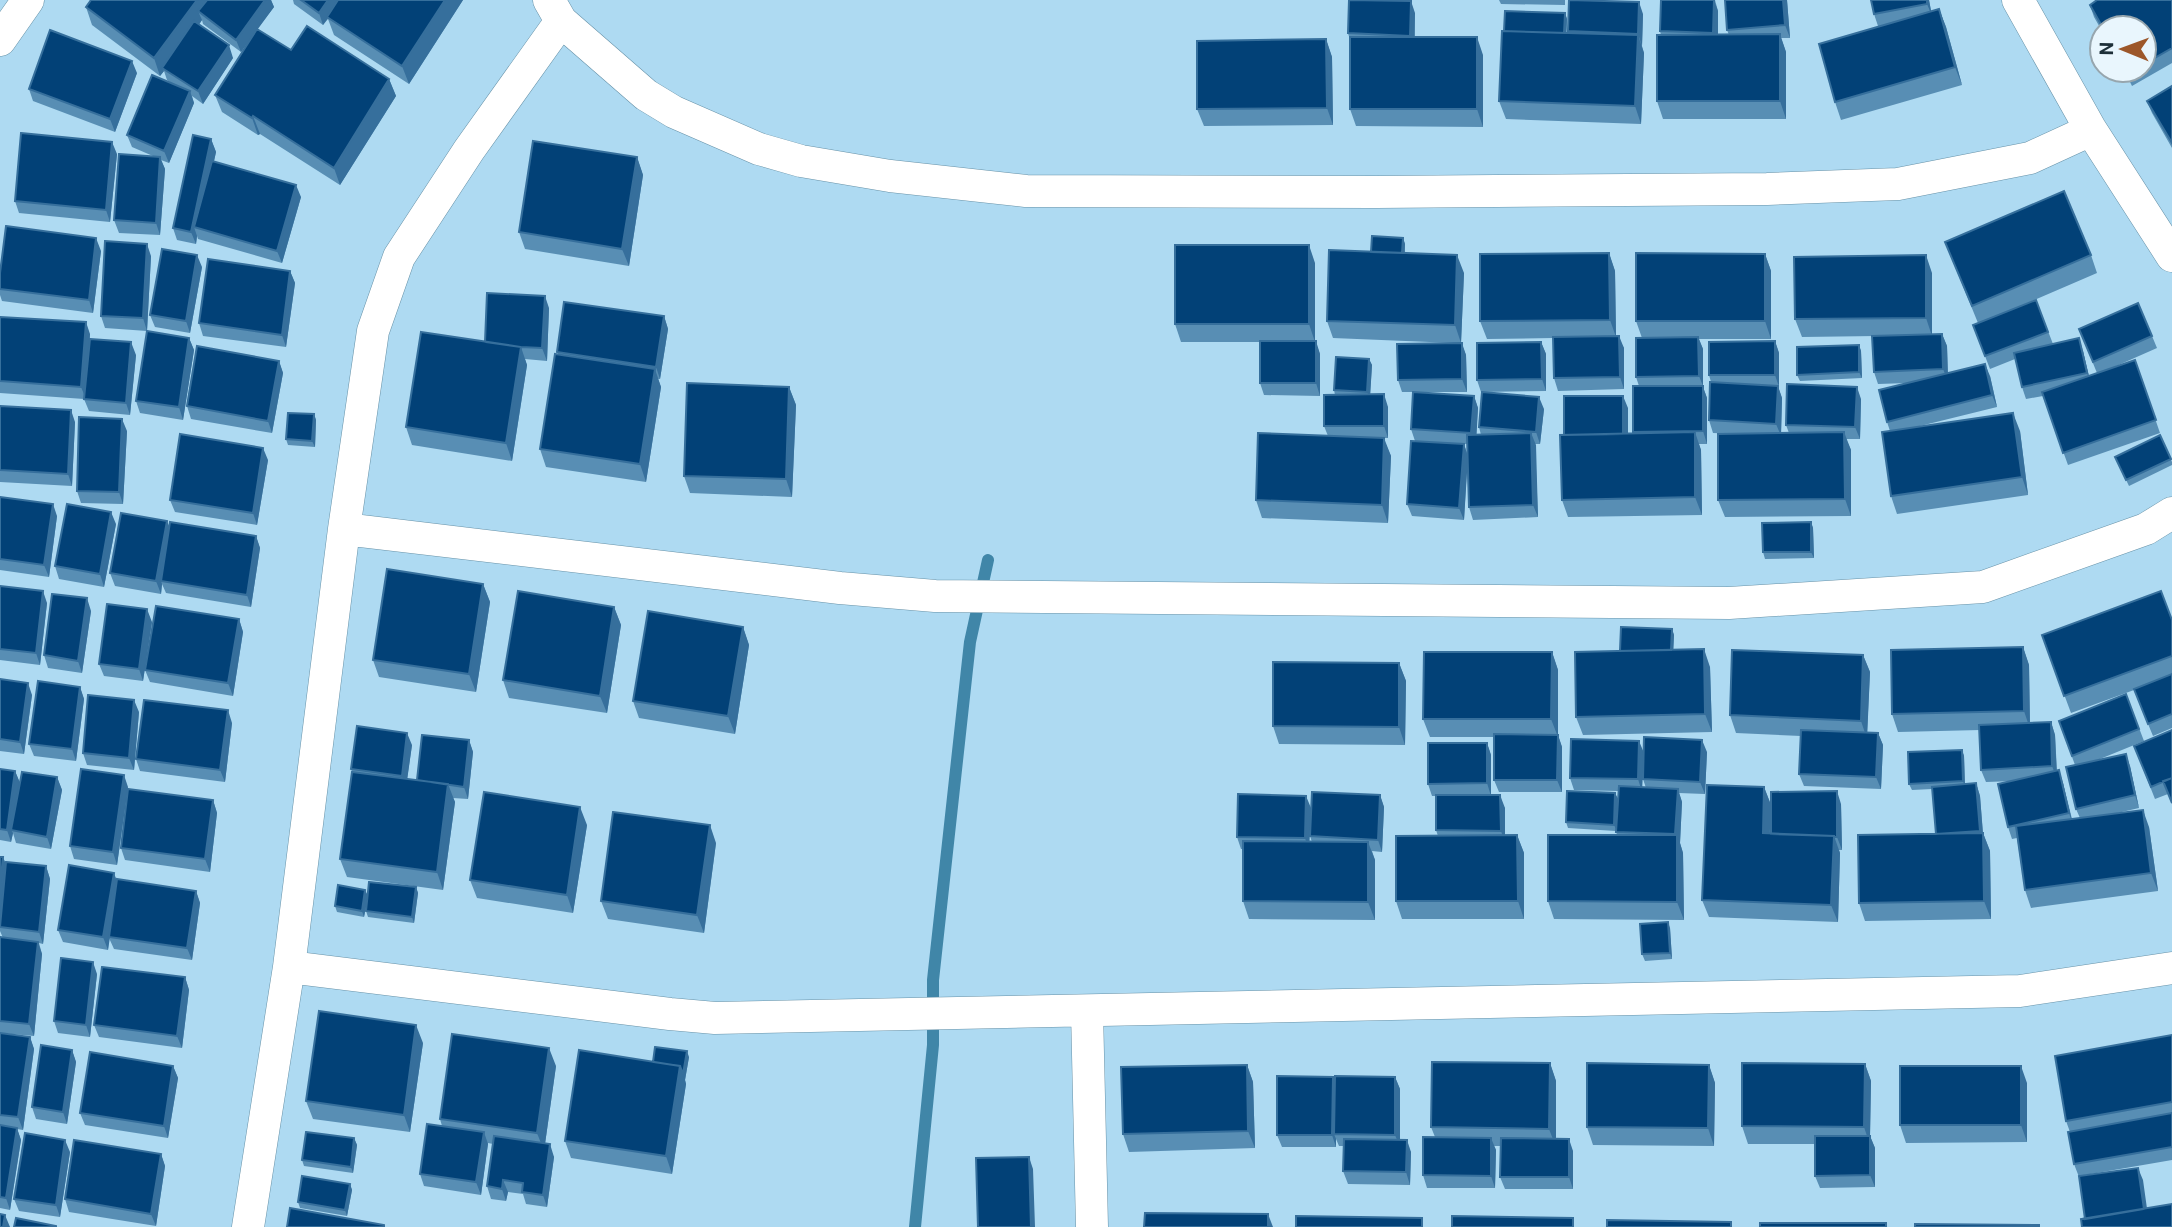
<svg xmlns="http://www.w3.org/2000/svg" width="2172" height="1227" font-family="Roboto,sans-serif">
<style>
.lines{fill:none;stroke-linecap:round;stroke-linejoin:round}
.stream{stroke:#4086a8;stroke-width:12}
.minor-casing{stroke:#6792a8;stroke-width:33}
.minor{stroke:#fff;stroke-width:32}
.wall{fill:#588eb4}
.shaded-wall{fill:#366f9c}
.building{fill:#024177;stroke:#366f9c;stroke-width:2}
</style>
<rect width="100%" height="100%" fill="#aedaf2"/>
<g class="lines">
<path class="stream" d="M915,1227L933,1045V980L970,642L988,560"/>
<g class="minor-casing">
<path id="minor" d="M549,0L561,21L646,95L674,112L759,149L801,161L890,176L1026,191L1376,192L1767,189L1898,184L2030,158L2091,130
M2018,0L2091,130L2172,256
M0,40L28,0
M344,529L840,588L935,596L1729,603L1983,587L2146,529L2172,513
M289,967L670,1014L715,1018L2020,991L2172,968
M1087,1011L1092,1227
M248,1227L289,967L344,529L373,331L399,257L469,150L561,21"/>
</g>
<use href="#minor" class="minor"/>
</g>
<path class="wall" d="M91,0H271L274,7L257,29L291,50L389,79L396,96L340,185L260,134L258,135L222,112L215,95L256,31L241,52L203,24L202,20L199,25L233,58L203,104L192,96L194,103L169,163L161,160L165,169L160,235L119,233L114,220L153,156L132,147L127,135L171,83L167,80L164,71L160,76L92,25L86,7Z
M293,0H463L409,84L334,35L328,19L323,25L294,4Z
M1499,0H1565V5L1501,4Z
M1661,0H1715L1718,11V35H1729L1727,30L1787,0L1790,38H1781L1786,52V119H1663L1657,101L1661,35L1660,31Z
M1871,0H1929L1931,11L1939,9L1946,27L1962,85L1841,120L1835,102L1878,26L1874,14Z
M2172,0V63L2132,86L2124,70H2144V28H2102V31L2094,17L2090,5Z
M1415,13V37L1483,55V127L1356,126L1350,109V40L1348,33Z
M1565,13L1567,19L1566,33H1569L1568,31L1643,14L1642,46L1644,53L1641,124L1506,119L1499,101Z
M1326,39L1332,57L1333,125L1204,126L1197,109Z
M137,73L115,132L33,101L29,89Z
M2172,86V148L2152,113L2147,101Z
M211,139L216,152L214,161L301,197L282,263L198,239L197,236L196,244L177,240L173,228Z
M117,154L110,222L19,213L15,201Z
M637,157L643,175L629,266L525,249L519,232Z
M1403,238L1405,244V253L1464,273L1461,343L1466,355L1467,392H1413L1474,396L1478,408L1476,435H1481L1479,427L1544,409L1540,444H1535L1538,517L1473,520L1469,507L1467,467L1464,520L1412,516L1407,504L1464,444L1467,453V444L1415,441L1411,429L1413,392H1402L1398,380L1454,343L1333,338L1327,321L1371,252Z
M1945,242L2091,255L2097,273L2023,305L2036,300L2053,344L2083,351L2089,376L2097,373L2079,329L2152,336L2157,348L2114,367L2135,360L2160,433L2068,465L2043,396L2026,399L2022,387L2015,359L1990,369L1973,325L1978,323Z
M101,251L93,313L2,301L0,295V273Z
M1609,253L1615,271L1616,336L1624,348V389L1558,391L1554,378L1553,338L1487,339L1480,321Z
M1765,254L1771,271V339H1699L1703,349V387L1707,398V444H1699L1701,450L1702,515L1568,517L1562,500L1564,435L1628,408V434L1633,433V432L1639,386L1636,377L1642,338L1636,321Z
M151,256L147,331L105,328L101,316Z
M1315,263V341L1320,354V396L1264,395L1260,383V342H1181L1175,324Z
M202,267L190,333L155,327L150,315Z
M290,271L295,283L286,347L203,336L199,323Z
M1932,273V334H1942L1947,346L1948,373L1990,376L1997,407L1920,426L2020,431L2028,495L1897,514L1891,496L1890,431L1887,422L1908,383L1878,384L1874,372L1876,336L1802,337L1795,319Z
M549,308L547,361L525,359L527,365L512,461L412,445L406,427L485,342Z
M664,316L668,329L660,379H658L661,387L646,482L546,467L540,449L558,354L557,352Z
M0,317L90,334L89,346L136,355L130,415L89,411L84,399L0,393Z
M189,338L194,350L183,420L140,413L136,401Z
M1775,341L1779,353L1778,387L1782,398L1781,433H1789L1786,425L1861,399L1860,439H1846L1851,450V516L1725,517L1718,500L1739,434L1713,433L1709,420L1711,382L1709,375Z
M1541,342L1546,354V391L1481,392L1477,380Z
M1859,345L1861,351L1862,378L1800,381L1797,375Z
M1369,359L1372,365L1370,394L1388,407V438H1383L1391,456L1388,523L1262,518L1256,500L1328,436L1324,426L1335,395L1334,390Z
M279,361L283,373L272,433L191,419L187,406Z
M789,387L796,405L792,497L690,493L684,476Z
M0,406L75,422L72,486L0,482Z
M314,414L316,420L315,447L288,445L286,439Z
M127,431L123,504L81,503L77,491Z
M2160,435L2172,462V465L2129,486L2115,457Z
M268,460L257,525L175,512L170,500Z
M0,497L57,516L49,577L0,570Z
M1811,522L1813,528L1814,558L1765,559L1763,552Z
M116,524L104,587L59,579L55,566Z
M169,528L256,536L260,548L251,607L166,593L162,584L161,594L115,586L110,573Z
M483,584L490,602L476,692L379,677L373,660Z
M0,586L47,603L40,665L0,660Z
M614,607L621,625L607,713L509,698L503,680Z
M91,611L82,673L48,668L44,655Z
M239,619L243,632L233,696L150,682L145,670Z
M2172,620V728L2153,736L2134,690L2071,713L2042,635Z
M152,622L143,681L104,676L99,664Z
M743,627L749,645L735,734L639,718L633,701Z
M1672,629L1674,635L1673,650L1710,667L1712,732L1583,735L1576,717L1620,651Z
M2023,647L2029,665L2030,723L2051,722L2055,735L2057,771L2063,783L2072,819L2080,818L2076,809L2075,765L2059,721L2126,694L2144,741L2095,761L2130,766L2139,808L2113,814L2149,827L2158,891L2031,908L2025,890L2017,838L2012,839L2008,827L2015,781L1986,782L1981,770L1980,730L1898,732L1892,714Z
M1552,652L1558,670V735L1562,747V792H1499L1494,780V737H1430L1423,719Z
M1863,655L1870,672L1867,733H1878L1883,745L1881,789L1804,786L1799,774L1801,736L1736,733L1730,715Z
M1399,663L1406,681L1405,745L1279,744L1273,726Z
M0,679L32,695L24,754L0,751Z
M80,687L84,699L76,761L34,756L29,744Z
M139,712L134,770L87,765L83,753Z
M232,723L225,782L140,771L136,759Z
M2172,730L2168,794L2155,799L2134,746Z
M469,740L473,752L468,799L453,798L455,802L443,890L347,877L340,859L352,772L351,769L412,745L407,779L417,780Z
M1639,741L1642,788H1646L1643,779L1707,752L1705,794L1679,793L1682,802L1680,843L1683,853L1684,920L1554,919L1548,901L1617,835L1616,831L1568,828L1566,822L1615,793L1618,799V791L1574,790L1570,778Z
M1487,743L1491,755V795L1505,808V836L1517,835L1524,853V919H1402L1396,901L1438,836L1436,830V796H1432L1428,784Z
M1962,750L1964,756L1965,784L1976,783L1980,796L1983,833L1990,851L1991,919L1865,921L1859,903L1936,834L1932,789L1912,790L1909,784Z
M0,769L15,771L20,783L57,777L62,790L51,849L16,843L13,833L11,842L0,840Z
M128,787L117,865L74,859L70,846Z
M1764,787L1771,805L1770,833L1841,804L1842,850H1839L1840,853L1838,922L1709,917L1702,900Z
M1380,795L1384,807L1382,852L1372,851L1375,860V920L1249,919L1243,901V849H1241L1237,837L1311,808L1309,842H1312L1310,836Z
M213,800L217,813L210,872L125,860L121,848Z
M587,825L573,913L477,898L470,880Z
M716,843L704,933L608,919L601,901Z
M0,857L6,865L46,866L50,879L43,944L39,943L42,954L34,1036L0,1033V937L3,938L0,931Z
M114,873L117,882L196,891L200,903L192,960L114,949L109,938L108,950L63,942L58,930Z
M416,887L418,893L414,923L368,917L366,911L367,902L364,917L337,912L335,906L365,890L367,895Z
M1670,928L1672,959L1645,961L1642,954Z
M97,974L90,1037L58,1033L54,1021Z
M185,977L189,990L182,1048L99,1037L94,1025Z
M0,1033L30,1037L34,1049L23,1130L17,1129L21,1140L10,1210L0,1208Z
M2172,1035V1160L2085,1175L2143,1180L2085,1219L2079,1177L2074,1164L2070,1132L2066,1121Z
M423,1043L410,1132L313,1119L306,1101Z
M72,1050L76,1062L67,1124L36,1119L32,1107Z
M689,1057L685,1080L686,1084L672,1174L571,1158L565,1141L653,1062Z
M1550,1063L1556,1081V1139L1573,1151V1189H1505L1500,1177L1501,1146H1494L1496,1150L1495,1188H1427L1423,1175L1435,1137L1431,1127Z
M1865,1064L1871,1081L1870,1136L1875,1148V1187L1820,1188L1815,1176V1144H1748L1742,1126Z
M1247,1065L1253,1082L1255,1148L1129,1152L1123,1134Z
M1709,1065L1715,1083L1714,1146L1593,1145L1587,1127Z
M173,1066L178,1078L168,1138L85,1125L80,1113Z
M556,1066L545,1144L554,1157L547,1207L526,1204L523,1194L508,1192L506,1201L491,1199L487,1186L493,1144L488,1143L481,1195L424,1186L420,1174L442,1126L440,1119Z
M1333,1077L1335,1084L1395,1077L1400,1089V1140L1411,1152L1410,1185L1348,1184L1343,1171V1146H1339L1336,1139V1147H1282L1277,1135Z
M2027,1083V1142L1906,1143L1900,1125Z
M354,1138L357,1145L353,1173L304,1166L302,1160Z
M70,1152L60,1217L19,1211L14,1199Z
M161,1154L165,1166L156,1226L69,1212L65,1199Z
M350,1184L352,1190L347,1216L300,1208L298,1202Z"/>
<path class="shaded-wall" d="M197,0H217L198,11L202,20L165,70L162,68L164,71L160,76L154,58Z
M265,0H271L274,7L241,52L236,40Z
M328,0H341L323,25L319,13Z
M445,0H463L409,84L402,66Z
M1714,0L1718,11V45L1713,33Z
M1783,0H1787L1790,38L1785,25Z
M1927,0H1929L1932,16L1927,4Z
M1411,1L1415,13L1414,48L1410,36Z
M1639,2L1643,14L1642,46L1638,34Z
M1939,9L1946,27L1962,85L1955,67Z
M1565,13L1567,19L1566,47L1563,41Z
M1780,34L1786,52V119L1780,101Z
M1638,35L1644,53L1641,124L1635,106Z
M1477,37L1483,55V127L1477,109Z
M1326,39L1332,57L1333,125L1327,108Z
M229,45L233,58L203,104L198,91Z
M132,61L137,73L115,132L110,119Z
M389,79L396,96L340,185L334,168Z
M190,91L194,103L169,163L164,151Z
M253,116L260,134L258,135L252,118Z
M211,139L216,152L199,228L194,227L197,236L196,244L191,232Z
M112,142L117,154L110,222L106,210Z
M160,157L165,169L160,235L156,223Z
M637,157L643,175L629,266L622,249Z
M296,185L301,197L282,263L277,251Z
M96,238L101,251L93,313L89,300Z
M1403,238L1405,244L1404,263L1402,257Z
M147,244L151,256L147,331L143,318Z
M1309,245L1315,263V342L1309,324Z
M1609,253L1615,271L1616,337L1610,320Z
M1765,254L1771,271V339L1765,321Z
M197,255L202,267L190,333L186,321Z
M1457,255L1464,273L1461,343L1455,325Z
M1926,255L1932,273V336L1926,318Z
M290,271L295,283L286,347L282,335Z
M545,296L549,308L547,361L542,348Z
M664,316L668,329L660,379L656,367Z
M86,322L90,334L86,399L81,387Z
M1942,334L1947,346L1948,381L1943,369Z
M1619,336L1624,348V389L1620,377Z
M1698,337L1703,349V387L1707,398V444L1703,431V386L1699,376Z
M189,338L194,350L183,420L179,407Z
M2079,338L2083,351L2091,385L2087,373Z
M1316,341L1320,354V396L1316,383Z
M1775,341L1779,353V387L1775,375Z
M131,342L136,355L130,415L126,403Z
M1541,342L1546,354V391L1542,379Z
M1462,343L1466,355L1467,392L1462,379Z
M1859,345L1861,351L1862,378L1859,372Z
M521,347L527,365L512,461L506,443Z
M1369,359L1372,365L1370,398L1367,392Z
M279,361L283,373L272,433L268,421Z
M1985,364L1990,376L1997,407L1992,395Z
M655,369L661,387L646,482L640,464Z
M1778,386L1782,398L1781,436L1776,424Z
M789,387L796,405L792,497L786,479Z
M1857,387L1861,399L1860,439L1855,427Z
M1384,394L1388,407V438L1384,426Z
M1474,396L1478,408L1476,445L1471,433Z
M1623,396L1628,408V447L1623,435Z
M1539,397L1544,409L1540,444L1536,432Z
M71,410L75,422L72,486L68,474Z
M2013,413L2020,431L2028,495L2022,477Z
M314,414L316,420L315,447L312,441Z
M122,419L127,431L123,504L119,492Z
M1695,432L1701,450L1702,515L1695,497Z
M1844,432L1851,450V516L1845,499Z
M1531,433L1536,445L1538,517L1533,505Z
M1384,438L1391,456L1388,523L1382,505Z
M1464,444L1468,457L1464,520L1459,508Z
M263,448L268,460L257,525L253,513Z
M53,504L57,516L49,577L44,565Z
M111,512L116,524L104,587L100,574Z
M167,521L172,533L161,581L162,584L161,594L156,581Z
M1811,522L1813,528L1814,558L1811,552Z
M256,536L260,548L251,607L247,595Z
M483,584L490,602L476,692L469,674Z
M43,591L47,603L40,665L36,653Z
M87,598L91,611L82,673L78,661Z
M614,607L621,625L607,713L600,696Z
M147,609L152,622L143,681L139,669Z
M239,619L243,632L233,696L228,683Z
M743,627L749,645L735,734L728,716Z
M1672,629L1674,635L1673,659L1671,652Z
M2023,647L2029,665L2030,729L2024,711Z
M1704,649L1710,667L1712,732L1705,714Z
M1552,652L1558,670V735L1562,747V792L1557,780L1558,737L1551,719Z
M1863,655L1870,672L1867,739L1861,721Z
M1399,663L1406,681L1405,745L1399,727Z
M28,683L32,695L24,754L20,742Z
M80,687L84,699L76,761L72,749Z
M134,700L139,712L134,770L129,758Z
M228,710L232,723L225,782L220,770Z
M2051,722L2055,735L2057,779L2052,766Z
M407,733L412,745L406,788L402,776Z
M1878,733L1883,745L1881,789L1876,777Z
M469,740L473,752L468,799L464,787Z
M1702,740L1707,752L1705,794L1700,782Z
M1639,741L1644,753L1642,792L1638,779Z
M1487,743L1491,755V796L1487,783Z
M1962,750L1964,756L1965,788L1963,781Z
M2126,754L2130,766L2139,808L2135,795Z
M2059,770L2063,783L2073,825L2069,813Z
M15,771L20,783L11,830L13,833L11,842L7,830Z
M124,775L128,787L117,865L113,852Z
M57,777L62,790L51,849L47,837Z
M1976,783L1980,796L1983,835V833L1990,851L1991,919L1984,901L1983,841L1980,831Z
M448,784L455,802L443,890L437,872Z
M1764,787L1771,805L1769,851L1763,833Z
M1678,789L1682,802L1680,843L1683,853L1684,920L1677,902L1675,834Z
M1837,791L1841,804L1842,850L1837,837Z
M1615,793L1618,799L1617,831L1614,825Z
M1380,795L1384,807L1382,852L1378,840Z
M1500,795L1505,808V843L1501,831Z
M1306,796L1311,808L1309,851L1305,838Z
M213,800L217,813L210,872L205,859Z
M580,807L587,825L573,913L567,895Z
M2143,810L2149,827L2158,891L2151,873Z
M710,825L716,843L704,933L697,915Z
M1517,835L1524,853V919L1518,901Z
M1834,836L1840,853L1838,922L1831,905Z
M1368,842L1375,860V920L1368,902Z
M3,857L8,869L0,927V887Z
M46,866L50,879L43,944L39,932Z
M114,873L118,885L108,950L103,937Z
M416,887L418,893L414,923L412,917Z
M365,890L368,896L364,917L362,911Z
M196,891L200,903L192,960L187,948Z
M1668,922L1670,928L1672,959L1670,953Z
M38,942L42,954L34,1036L29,1024Z
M93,962L97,974L90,1037L86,1025Z
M185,977L189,990L182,1048L177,1036Z
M416,1025L423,1043L410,1132L404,1115Z
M30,1037L34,1049L23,1130L18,1117Z
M549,1048L556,1066L544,1151L537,1133Z
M72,1050L76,1062L67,1124L63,1112Z
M687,1051L689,1057L685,1080L686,1084L672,1174L666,1156L680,1066Z
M1550,1063L1556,1081V1147L1549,1129Z
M1865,1064L1871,1081L1870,1136L1875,1148V1187L1870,1175V1145L1864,1127Z
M1247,1065L1253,1082L1255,1148L1248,1131Z
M1709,1065L1715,1083L1714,1146L1708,1128Z
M173,1066L178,1078L168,1138L164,1126Z
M2021,1066L2027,1083V1142L2021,1125Z
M1333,1077L1337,1090L1334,1134L1336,1139V1147L1332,1135Z
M1395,1077L1400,1089V1147L1395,1135Z
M17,1128L21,1140L10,1210L6,1198Z
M484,1132L488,1144L481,1195L476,1182Z
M354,1138L357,1145L353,1173L351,1167Z
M1491,1138L1496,1150L1495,1188L1491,1176Z
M1569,1139L1573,1151V1189L1569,1177Z
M65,1140L70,1152L60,1217L56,1205Z
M1407,1140L1411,1152L1410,1185L1406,1172Z
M550,1144L554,1157L547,1207L543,1195Z
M161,1154L165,1166L156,1226L151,1214Z
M1029,1157L1033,1169L1035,1227H1031Z
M2138,1168L2143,1180L2149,1223L2144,1211Z
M503,1180L508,1192L506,1201L502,1189Z
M350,1184L352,1190L347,1216L345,1210Z
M1268,1214L1273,1227H1268Z
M5,1215L10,1227H3Z"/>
<path class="building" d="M91,0H197L154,58L86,7Z
M207,0H265L236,40L198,11Z
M301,0H328L319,13Z
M338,0H445L402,66L327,17Z
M1349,0L1411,1L1410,36L1348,33Z
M1569,0L1639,2L1638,34L1568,31Z
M1661,0H1714L1713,33L1660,31Z
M1725,0H1783L1785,25L1727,30Z
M1871,0H1927V4L1874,14Z
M2097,0H2172V48L2144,64V28H2103L2090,5Z
M1939,9L1955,67L1835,102L1819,44Z
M1505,11L1565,13L1564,33L1504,31Z
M194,21L229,45L198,91L162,68Z
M307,26L389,79L334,168L253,116L252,118L215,95L257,29L291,50Z
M50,30L132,61L110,119L29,89Z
M1502,31L1638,35L1635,106L1499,101Z
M1780,34V101H1657V35Z
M1350,37H1477V109H1350Z
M1326,39L1327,108L1197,109V41Z
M152,75L190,91L164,151L127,135Z
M2172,86V143L2147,101Z
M21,133L112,142L106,210L15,201Z
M193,135L211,139L191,232L173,228Z
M533,141L637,157L622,249L519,232Z
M119,154L160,157L156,223L114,220Z
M212,161L296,185L277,251L194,227Z
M2064,191L2091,255L1972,306L1945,242Z
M6,226L96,238L89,300L0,289V273Z
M1372,236L1403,238L1402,253L1371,252Z
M105,241L147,244L143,318L101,316Z
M1175,245H1309V324H1175Z
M162,249L197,255L186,321L150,315Z
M1329,250L1457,255L1455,325L1327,321Z
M1609,253L1610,320L1480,321V254Z
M1636,253L1765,254V321H1636Z
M1926,255V318L1795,319L1794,257Z
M208,259L290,271L282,335L199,323Z
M487,293L545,296L542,348L521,347L485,342Z
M2036,300L2048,332L1985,356L1973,325Z
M564,302L664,316L656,367L557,352Z
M2138,303L2152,336L2093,362L2079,329Z
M0,317L86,322L81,387L0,381Z
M147,331L189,338L179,407L136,401Z
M421,332L521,347L506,443L406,427Z
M1942,334L1943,369L1874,372L1872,336Z
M1619,336L1620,377L1554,378L1553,337Z
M1698,337L1699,376L1636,377V338Z
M2079,338L2087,373L2022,387L2014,353Z
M90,339L131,342L126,403L84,399Z
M1260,341H1316V383H1260Z
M1775,341V375H1709V342Z
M1541,342L1542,379L1477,380V343Z
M1462,343V379L1398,380L1397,344Z
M1859,345V372L1797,375V347Z
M197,346L279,361L268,421L187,406Z
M555,354L655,369L640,464L540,449Z
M1336,357L1369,359L1367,392L1334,390Z
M2135,360L2156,420L2063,453L2042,392Z
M1985,364L1992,395L1887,422L1879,390Z
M1710,382L1778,386L1776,424L1709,420Z
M687,383L789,387L786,479L684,476Z
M1787,384L1857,387L1855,427L1786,425Z
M1633,386H1703V431L1633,432Z
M1413,392L1474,396L1471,433L1411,429Z
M1482,392L1539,397L1536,432L1479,427Z
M1384,394V426H1324V395Z
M1564,396H1623V434L1564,435Z
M0,406L71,410L68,474L0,470Z
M288,413L314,414L312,441L286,439Z
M2013,413L2022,477L1891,496L1882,432Z
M79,417L122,419L119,492L77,491Z
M1695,432V497L1562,500L1560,435Z
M1844,432L1845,499L1718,500V434Z
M1258,433L1384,438L1382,505L1256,500Z
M1531,433L1533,505L1469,507L1467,435Z
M180,434L263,448L253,513L170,500Z
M2160,435L2171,459L2126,480L2115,457Z
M1411,441L1464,444L1459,508L1407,504Z
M0,497L53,504L44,565L0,559Z
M67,504L111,512L100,574L55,566Z
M121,513L167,521L156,581L110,573Z
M170,522L256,536L247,595L161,581Z
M1811,522V552H1763L1762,523Z
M387,569L483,584L469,674L373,660Z
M0,586L43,591L36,653L0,649Z
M518,591L614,607L600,696L503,680Z
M2161,591L2172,620V656L2064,696L2042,635Z
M52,594L87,598L78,661L44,655Z
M107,604L147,609L139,669L99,664Z
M156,606L239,619L228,683L145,670Z
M648,611L743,627L728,716L633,701Z
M1621,627L1672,629L1671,650L1620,651Z
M2023,647L2024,711L1892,714L1891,650Z
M1704,649L1705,714L1576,717L1575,652Z
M1732,650L1863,655L1861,721L1730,715Z
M1424,652H1552L1551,719H1423Z
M1273,662L1399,663V727L1273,726Z
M2172,674V714L2148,724L2134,689Z
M0,679L28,683L20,742L0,739Z
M38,681L80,687L72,749L29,744Z
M2126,694L2139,729L2072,756L2059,721Z
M88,695L134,700L129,758L83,753Z
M144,700L228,710L220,770L136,759Z
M2051,722L2052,766L1981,770L1979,725Z
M357,726L407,733L402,776L351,769Z
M1801,730L1878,733L1876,777L1799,774Z
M2172,730V778L2151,787L2134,746Z
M1494,734L1558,735L1557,780H1494Z
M422,735L469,740L464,787L417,780Z
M1644,737L1702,740L1700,782L1643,779Z
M1571,739L1639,741L1638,779L1570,778Z
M1428,743H1487V783L1428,784Z
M1962,750L1963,781L1909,784L1908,752Z
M2126,754L2135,795L2076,809L2066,767Z
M0,769L15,771L7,830L0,829Z
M81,769L124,775L113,852L70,846Z
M2059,770L2069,813L2008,827L1998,784Z
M22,772L57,777L47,837L11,830Z
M352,772L448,784L437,872L340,859Z
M2172,778V803L2163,781Z
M1976,783L1980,831L1936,834L1932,787Z
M1707,785L1764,787L1763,833L1834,836L1831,905L1702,900Z
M1619,786L1678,789L1675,834L1616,832Z
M128,789L213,800L205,859L121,848Z
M1567,791L1615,793L1614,825L1566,822Z
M1837,791V837H1834V836L1771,834V792Z
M484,792L580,807L567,895L470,880Z
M1312,792L1380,795L1378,840L1310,836Z
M1238,794L1306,796L1305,838L1237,837Z
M1436,795H1500L1501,831L1436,830Z
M2143,810L2151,873L2025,890L2016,826Z
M613,812L710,825L697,915L601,901Z
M1983,833L1984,901L1859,903L1858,835Z
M1517,835L1518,901H1396V836Z
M1548,835H1677V902L1548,901Z
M1243,841L1368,842V902L1243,901Z
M0,857H3L0,887Z
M6,862L46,866L39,932L0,927Z
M69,865L114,873L103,937L58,930Z
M117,879L196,891L187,948L109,937Z
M369,882L416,887L412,917L366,911Z
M338,885L365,890L362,911L335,906Z
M1668,922L1670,953L1642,954L1640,924Z
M0,937L38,942L29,1024L0,1021Z
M61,958L93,962L86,1025L54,1021Z
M102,967L185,977L177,1036L94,1025Z
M319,1011L416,1025L404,1115L306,1101Z
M0,1033L30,1037L18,1117L0,1115Z
M452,1034L549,1048L537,1133L440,1119Z
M2172,1035V1102L2066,1121L2055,1056Z
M41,1045L72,1050L63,1112L32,1107Z
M655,1047L687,1051L683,1074L680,1066L653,1062Z
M579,1050L680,1066L666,1156L565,1141Z
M90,1052L173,1066L164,1126L80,1113Z
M1432,1062L1550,1063L1549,1129L1431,1127Z
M1587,1063L1709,1065L1708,1128L1587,1127Z
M1742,1063L1865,1064L1864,1127L1742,1126Z
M1247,1065L1248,1131L1123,1134L1121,1067Z
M1900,1066H2021V1125H1900Z
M1277,1076L1333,1077L1332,1135H1277Z
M1335,1076L1395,1077V1135L1334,1134Z
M2172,1113V1147L2074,1164L2068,1132Z
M427,1124L484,1132L476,1182L420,1174Z
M0,1125L17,1128L6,1198L0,1197Z
M306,1132L354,1138L351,1167L302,1160Z
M25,1133L65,1140L56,1205L14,1199Z
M494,1136L550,1144L543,1195L522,1192L523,1183L503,1180L502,1189L487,1186Z
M1815,1136H1870V1175L1815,1176Z
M1423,1137L1491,1138V1176L1423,1175Z
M1501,1138L1569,1139V1177H1500Z
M1344,1139L1407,1140L1406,1172L1343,1171Z
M74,1140L161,1154L151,1214L65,1199Z
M1029,1157L1031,1227H978L976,1158Z
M2138,1168L2144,1209L2085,1219L2079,1176Z
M302,1176L350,1184L345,1210L298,1202Z
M2172,1204V1227H2082L2081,1219Z
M290,1208L384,1225V1227H287Z
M1145,1213L1268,1214V1227H1144Z
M0,1214L5,1215L3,1227H0Z
M1296,1216L1422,1218V1227H1296Z
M1452,1216L1573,1218V1227H1452Z
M16,1218L56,1226V1227H14Z
M1607,1220L1731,1222V1227H1607Z
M1760,1223H1886V1227H1760Z
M1915,1224L2039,1225V1227H1915Z"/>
<g transform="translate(2123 49) rotate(271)"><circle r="33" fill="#e9f6fd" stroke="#97a6ae" stroke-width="2"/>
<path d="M0-5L12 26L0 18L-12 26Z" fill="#9c572a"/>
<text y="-10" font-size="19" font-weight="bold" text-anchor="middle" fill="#1d2f38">N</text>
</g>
</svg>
